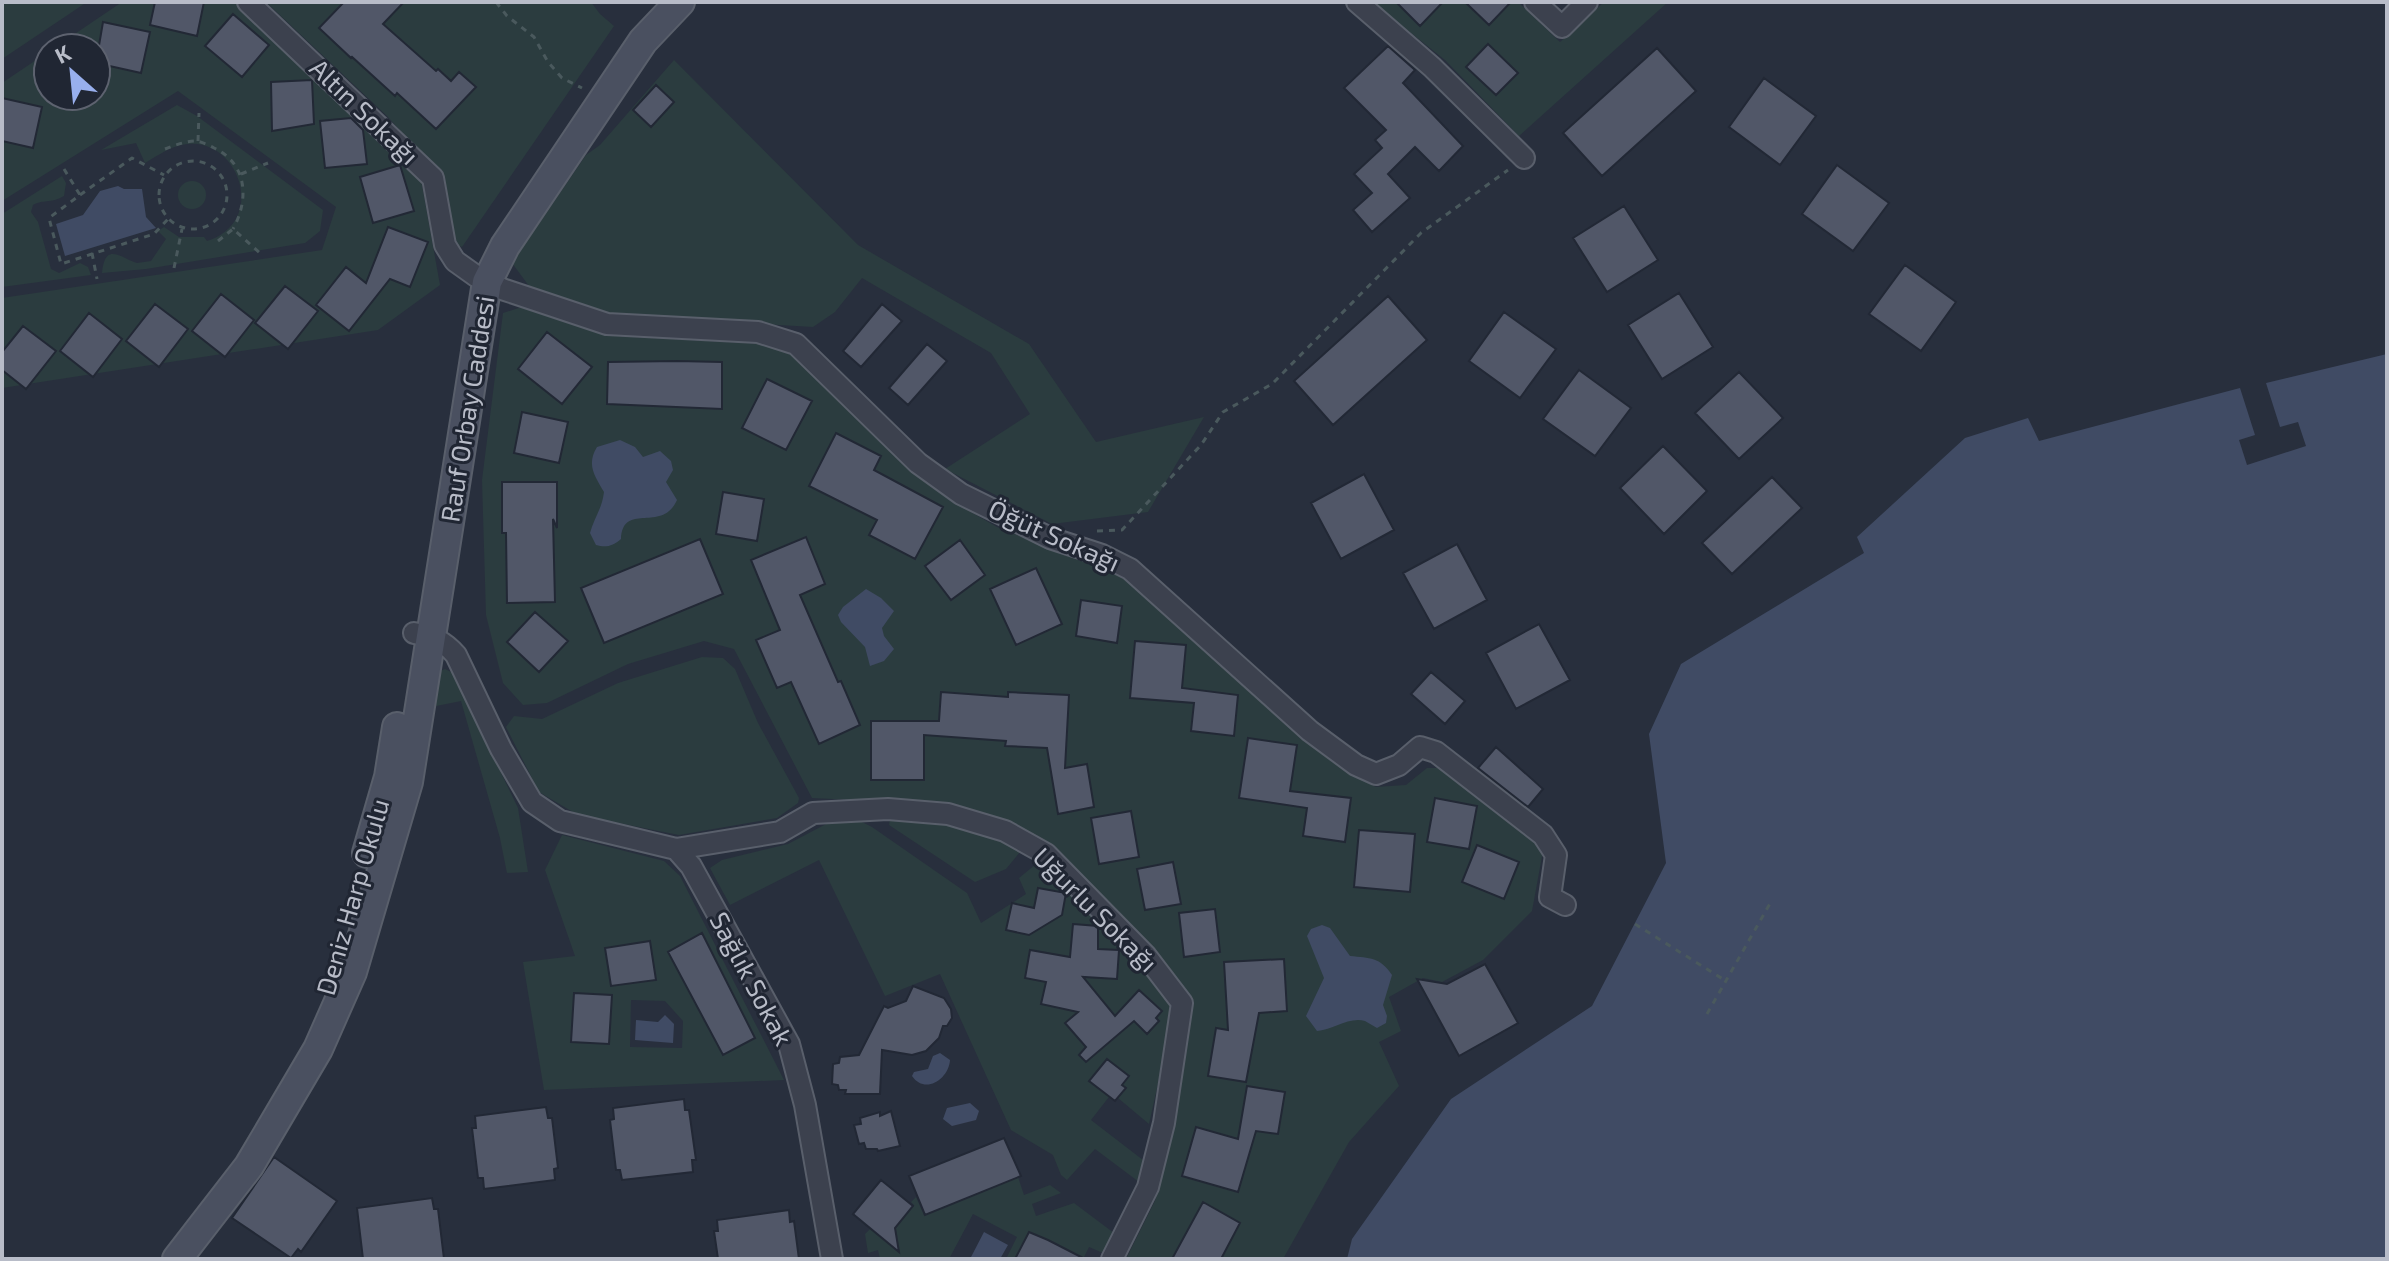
<svg xmlns="http://www.w3.org/2000/svg" width="2389" height="1261" font-family="'Exo 2',sans-serif">
<style>
.green{fill:#2b3c3f;fill-rule:evenodd}
.water{fill:#404b64}
.building{fill:#515768;stroke:#222835;stroke-width:2}
.lines{fill:none;stroke-linecap:round;stroke-linejoin:round}
.street-casing{stroke:#595f6b;stroke-width:24}
.secondary-casing{stroke:#595f6b;stroke-width:32}
.path{stroke:#4a595d;stroke-width:3;stroke-dasharray:6 6;stroke-linecap:butt}
.street{stroke:#3c414e;stroke-width:20}
.secondary{stroke:#4a5060;stroke-width:28}
.labels{text-anchor:middle;stroke-width:6;stroke-linejoin:round;paint-order:stroke}
.street-label{font-size:26px;fill:#b8bcc8;stroke:#202633}
</style>
<rect width="100%" height="100%" fill="#282f3d"/>
<path class="green" d="M2,2H87L2,59Z
M122,2H237L420,174L440,285L378,330L2,388V298L322,250L336,207L178,91L2,201V83L48,52V96H96V48H54Z
M266,2H591L600,14L614,26L462,247L456,244L442,176L387,116Z
M1372,2H1518L1560,42L1604,2H1668L1519,136L1445,60Z
M674,60L858,245L1029,344L1096,442L1204,417L1148,512L1052,524L945,469L1030,414L991,353L862,278L835,312L813,327L614,315L544,295L529,286L512,263L586,155L600,145Z
M177,105L197,116L323,210L320,231L305,243L146,269L102,273C105,240 122,259 137,263L151,261L166,239L158,231L164,227L179,237H204L207,241C272,220 235,128 178,146C167,149 155,157 145,163L136,143L101,150Z
M62,176L66,183L64,196C50,204 43,199 33,205L31,212L38,222L51,269L59,273L80,263L88,267L91,275L2,287V214Z
M178 195a14 14 0 1 1 28 0a14 14 0 1 1-28 0Z
M525,306L615,336L764,344L790,351L905,465L950,500L997,527L1126,579L1308,743L1350,773L1376,787L1406,785L1427,768H1442L1537,839L1543,851L1532,911L1483,960L1442,982L1423,978L1389,997L1401,1031L1379,1042L1399,1086L1349,1142L1283,1259H1126L1155,1201L1174,1131L1191,1000L1008,823L955,805L812,798L734,649L704,641L628,664L547,703L523,705L503,683L486,615L482,480L503,313Z
M702,657L723,658L735,669L758,723L799,798L798,803L777,818L679,835L578,815L539,792L506,727L514,716L542,719L618,683Z
M445,669L453,673L518,808L528,872L507,873L500,838L461,701L436,706L437,672Z
M890,817L952,825L1017,846L1020,852L1006,869L975,882L889,825Z
M854,818L872,827L967,893L981,923L1026,894L1019,878L1041,860L1139,963L1175,1008L1149,1124L1112,1093L1091,1120L1143,1160L1139,1182L1095,1149L1067,1180L1061,1175L1053,1155L1011,1130L940,974L885,996L819,860L730,905L710,868L722,860L788,844L830,822Z
M562,835L664,861L680,876L784,1080L544,1090L523,962L575,956L545,870ZM631,1000L665,1001L683,1021L682,1048L630,1047Z
M1018,1177L1024,1195L1050,1185L1061,1193L1032,1204L1036,1216L1074,1203L1114,1233L1103,1253L1089,1247L1083,1259H1006L1017,1237L973,1214L949,1259H880L878,1250L868,1253L865,1234L870,1229L885,1240L914,1205L911,1202L916,1197L924,1215Z"/>
<path class="water" d="M118,186L124,189H142L146,217L156,228L65,256L56,224L83,215L100,191Z
M2387,354V1259H1347L1352,1239L1451,1099L1592,1006L1666,863L1649,734L1681,664L1864,553L1857,537L1965,438L2028,418L2039,441L2240,388L2255,435L2239,440L2247,465L2306,446L2298,422L2280,427L2266,383Z
M620,440L635,447L643,457L660,451L671,461L673,470L666,482L677,500C662,534 623,501 621,539C613,546 606,548 596,545L590,533C594,518 602,509 604,492C595,476 586,465 597,447Z
M866,589L881,598L894,611L882,628L884,636L894,649L884,661L870,666L865,647L841,622L838,615L843,607Z
M1322,925L1330,928L1350,956C1370,958 1380,957 1392,975L1383,1005L1387,1016L1386,1023L1377,1028C1373,1026 1369,1023 1365,1021C1350,1016 1332,1030 1317,1031L1306,1016L1324,978L1307,936L1311,929Z
M665,1015L674,1024L673,1043L635,1040L636,1020L658,1022Z
M940,1053L950,1060C949,1079 925,1095 912,1076L914,1072L928,1069L933,1056Z
M970,1103L979,1111L976,1120L952,1126L943,1119L947,1108Z
M984,1232L1008,1245L1000,1259H970Z"/>
<path class="building" d="M155,2H204L197,36L150,25Z
M344,2H404L383,24L436,71L438,69L451,81L459,72L476,87L436,129L397,93L395,96L352,57L351,58L319,28Z
M1396,2H1443L1420,26Z
M1465,2H1511L1489,25Z
M233,14L269,45L242,77L205,46Z
M103,22L150,32L141,73L96,63Z
M1488,44L1518,73L1496,95L1466,67Z
M1388,46L1415,70L1403,83L1463,146L1439,171L1415,147L1388,174L1410,198L1372,232L1353,210L1372,193L1354,174L1382,148L1375,140L1386,130L1344,88Z
M1657,48L1696,91L1602,176L1563,133Z
M1764,78L1816,116L1780,165L1729,127Z
M312,80L314,124L272,131L271,82Z
M656,85L674,102L651,127L633,110Z
M2,98L42,107L33,148L2,141Z
M351,118L363,130L367,164L325,168L320,121Z
M400,165L414,211L373,223L360,177Z
M1837,165L1889,203L1853,251L1802,214Z
M1624,206L1658,260L1607,292L1573,238Z
M388,227L428,242L410,287L390,279L349,331L316,305L346,267L366,283Z
M1905,265L1956,302L1921,351L1869,314Z
M285,286L318,311L288,349L255,323Z
M1679,293L1713,347L1662,379L1628,325Z
M221,294L254,320L225,357L192,331Z
M1388,296L1427,340L1333,425L1294,381Z
M155,304L188,329L159,367L126,341Z
M882,304L902,321L861,367L843,351Z
M1504,312L1556,349L1520,398L1469,361Z
M89,313L122,339L93,377L60,351Z
M23,326L56,351L26,389L2,370V352Z
M547,332L592,367L562,404L518,369Z
M927,344L947,361L908,405L889,388Z
M677,361L722,362V409L607,404L608,362Z
M1579,370L1631,408L1595,456L1543,419Z
M1739,372L1783,418L1739,459L1695,413Z
M767,379L812,401L786,450L742,428Z
M522,412L568,422L559,463L514,453Z
M836,433L881,456L874,470L943,507L915,559L869,535L877,520L809,486Z
M1663,446L1707,491L1664,534L1620,488Z
M1364,474L1394,530L1341,559L1311,503Z
M1772,477L1802,508L1732,574L1702,543Z
M502,482H557V528L553,519L555,602L507,603L506,533H502Z
M723,492L764,499L757,541L716,534Z
M806,537L825,584L800,595L838,682L841,681L860,725L819,744L791,682L777,688L756,640L780,630L751,560Z
M700,539L723,594L604,643L581,588Z
M960,540L985,575L951,600L925,566Z
M1457,544L1487,600L1434,629L1403,573Z
M1036,568L1062,624L1016,645L990,589Z
M1081,600L1122,606L1117,643L1076,636Z
M535,612L568,641L539,672L507,642Z
M1539,624L1570,680L1516,709L1486,653Z
M1135,641L1186,645L1182,688L1238,695L1234,736L1191,731L1194,703L1130,698Z
M1431,672L1465,701L1445,724L1411,694Z
M941,692L1008,697V692L1069,695L1065,768L1087,764L1094,807L1058,814L1047,748L1005,746L1006,741L924,735V780H871V721H939Z
M1248,738L1297,745L1290,791L1351,798L1345,842L1303,836L1307,808L1239,798Z
M1496,747L1543,789L1528,807L1478,768Z
M1435,798L1477,806L1469,849L1427,842Z
M1131,811L1139,857L1099,864L1091,818Z
M1359,830L1415,834L1410,892L1354,887Z
M1477,845L1519,862L1504,899L1462,882Z
M1173,862L1181,904L1145,910L1137,869Z
M1038,888L1066,893L1062,915L1029,935L1006,930L1012,903L1034,908Z
M1215,909L1220,952L1184,957L1179,913Z
M1073,924L1098,926V949L1119,950L1117,979L1083,977L1115,1016L1139,990L1162,1011L1156,1018L1159,1021L1147,1034L1134,1021L1086,1062L1079,1055L1086,1047L1065,1023L1078,1012L1041,1004L1046,982L1025,978L1030,950L1070,957Z
M702,933L755,1038L723,1055L668,952Z
M650,941L656,980L611,986L605,948Z
M1284,959L1287,1011L1259,1013L1246,1082L1208,1076L1216,1028L1228,1030L1224,962Z
M1485,964L1518,1023L1459,1056L1417,979L1447,984Z
M913,986L944,998L951,1009L952,1018L947,1026H943L939,1038L926,1051L912,1055L882,1050L880,1094H845L846,1090H839L838,1085L832,1084L833,1064L839,1063L840,1057L859,1055L884,1006L888,1008L906,1001Z
M574,993L612,995L609,1044L571,1042Z
M1107,1059L1129,1076L1122,1085L1126,1088L1115,1101L1089,1081Z
M1247,1086L1285,1092L1278,1134L1256,1131L1238,1192L1182,1176L1196,1127L1238,1139Z
M684,1099L685,1110H689L696,1160H692L693,1172L622,1180L620,1170H616L610,1120L614,1119L613,1108Z
M546,1107L548,1118H552L558,1168L554,1169L555,1180L484,1189L483,1178H478L472,1128H476L475,1116Z
M891,1111L900,1146L878,1151L877,1149H866L864,1143L859,1144L854,1125L861,1124L860,1118L880,1112V1116Z
M1004,1138L1021,1176L925,1215L909,1176Z
M274,1157L337,1201L301,1252L298,1249L291,1258L232,1218Z
M881,1180L913,1206L895,1228L899,1252L853,1214Z
M432,1198L434,1209H438L444,1259H363L357,1208Z
M1203,1202L1240,1223L1221,1259H1172Z
M789,1210L790,1222L794,1221L799,1259H718L714,1231H718L717,1220Z
M1029,1232L1048,1240L1085,1259H1015Z"/>
<g class="lines">
<g class="street-casing">
<path id="street" d="M248,2L433,178L445,245L455,261L476,276L502,289L607,324L758,332L796,344L918,463L961,494L1050,538L1102,555L1130,569L1310,731L1356,765L1376,774L1399,765L1420,747L1436,752L1543,835L1556,855L1550,897L1565,905
M1357,2L1432,67L1524,158
M1535,2L1562,27L1587,2
M414,633C432,636 444,641 456,655L501,749L532,802L560,821L676,849L780,832L813,813L888,809L948,814L1005,831L1046,854L1146,956L1182,1003L1164,1123L1148,1187L1112,1259
M676,849L691,866L789,1044L805,1105L832,1259"/>
</g>
<g class="secondary-casing">
<path id="secondary" d="M367,853L389,777L397,727
M177,1259L249,1166L318,1049L352,972L408,782L487,282L505,246L643,41L680,2"/>
</g>
<path class="path" d="M496,2L507,16L534,37L548,62L562,78L582,88
M198,141L199,113
M165,149C175,145 186,141 196,141C202,142 209,145 214,148C248,164 249,200 233,229
M159 195a34 34 0 1 1 68 0a34 34 0 1 1-68 0Z
M64,169L80,195L49,218L61,264L154,234L168,219
M241,174L268,163
M80,195L132,158L164,175
M218,241L233,229L261,254
M92,253L97,279
M174,268L182,229
M1097,531L1122,530L1201,445L1223,412L1272,384L1421,233L1508,170
M1635,924L1726,981
M1707,1014L1772,900"/>
<use href="#street" class="street"/>
<use href="#secondary" class="secondary"/>
</g>
<g class="labels">
<g class="street-label">
<text transform="translate(364 112) rotate(44)" y="9">Altın Sokağı</text>
<text transform="translate(468 409) rotate(-81)" y="9">Rauf Orbay Caddesi</text>
<text transform="translate(1054 536) rotate(24)" y="9">Öğüt Sokağı</text>
<text transform="translate(353 897) rotate(-74)" y="9">Deniz Harp Okulu</text>
<text transform="translate(1095 910) rotate(45)" y="9">Uğurlu Sokağı</text>
<text transform="translate(751 979) rotate(62)" y="9">Sağlık Sokak</text>
</g>
</g>
<rect width="2389" height="1261" fill="none" stroke="#b8bcc8" stroke-width="8"/>
<g transform="translate(72 72) rotate(333)"><circle r="38" fill="#202633" stroke="#5d626f" stroke-width="2"/>
<path d="M0-6L14 30L0 20L-14 30Z" fill="#98afed"/>
<text y="-12" font-size="22" font-weight="bold" text-anchor="middle" fill="#b8bcc8">K</text>
</g>
</svg>
